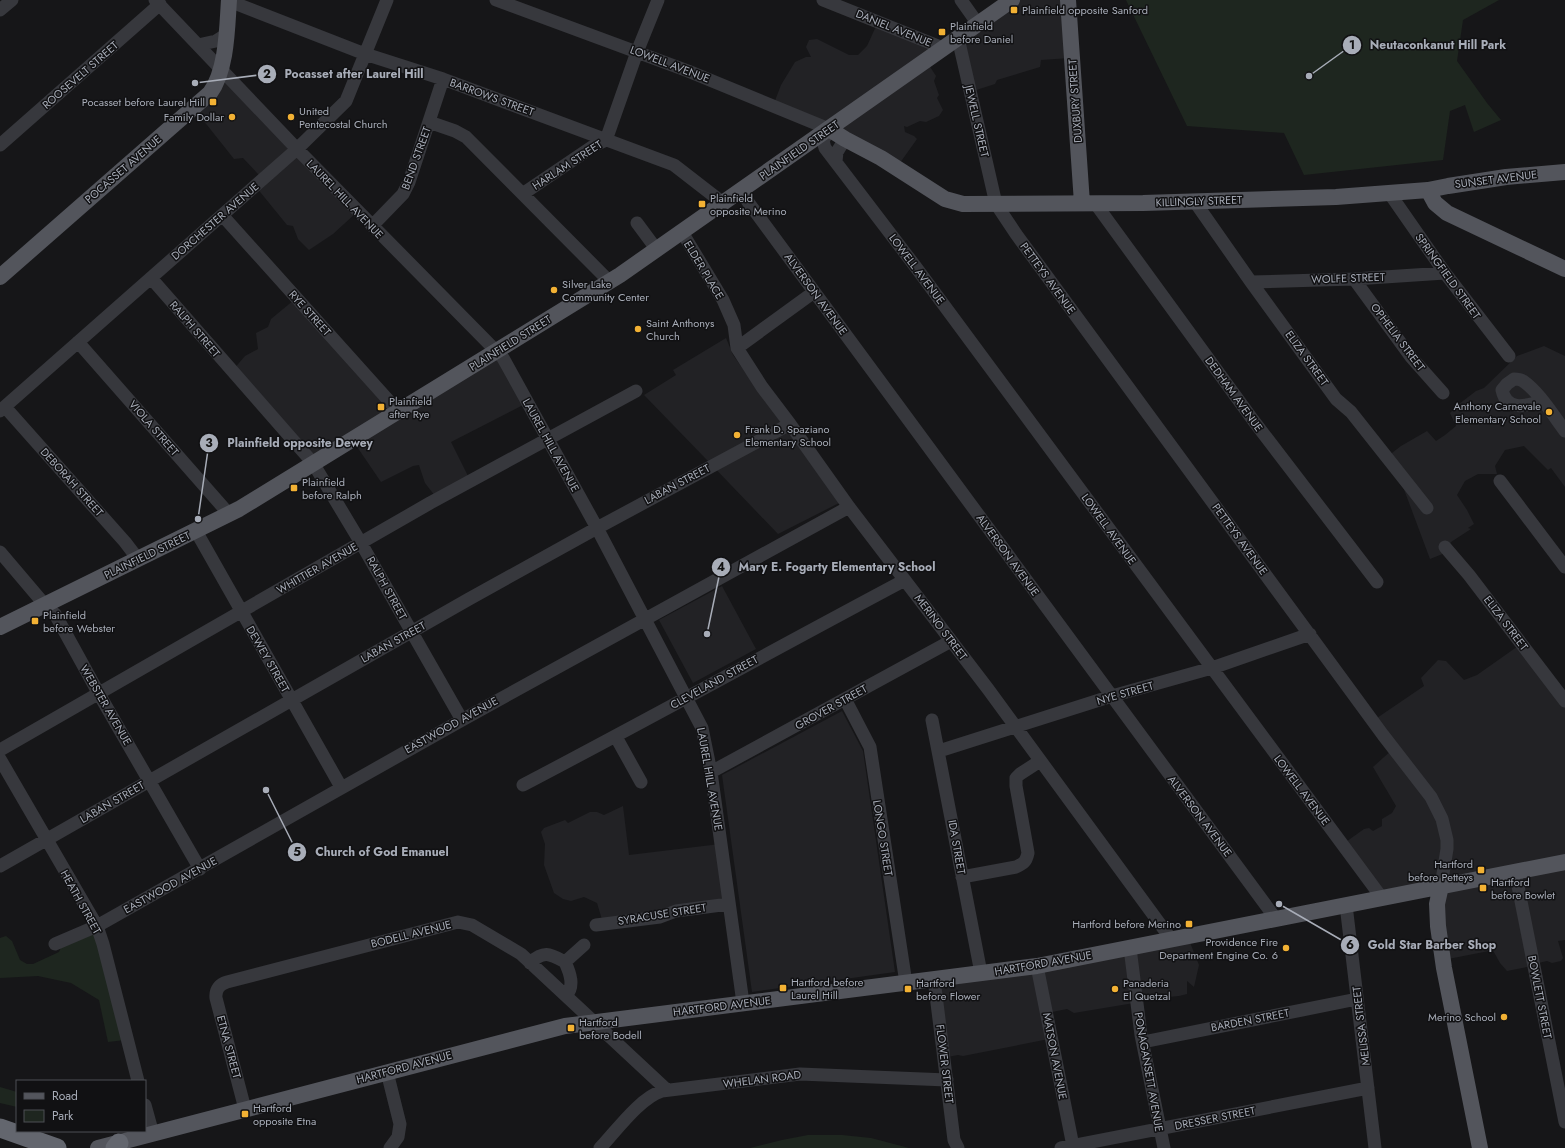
<svg xmlns="http://www.w3.org/2000/svg" width="1565" height="1148" font-family="Jost,sans-serif">
<style>
.built{fill:#222225}
.green{fill:#1e261f}
.lines{fill:none;stroke-linecap:round;stroke-linejoin:round}
.minor{stroke:#37383d;stroke-width:13}
.major{stroke:#53555c;stroke-width:16}
.highway{stroke:#63666e;stroke-width:19}
.poi-dot{fill:#f2b134;stroke:#111113;stroke-width:1.5}
.labels{text-anchor:middle;stroke-width:3;stroke-linejoin:round;paint-order:stroke}
.poi-label{font-size:11px;fill:#a8adb8;stroke:#111113;text-anchor:start}
.street-label{font-size:11px;fill:#a8adb8;stroke:#111113}
.leader{fill:none;stroke:#a8adb8;stroke-width:1.5}
.callout-dot{fill:#a8adb8;stroke:#111113;stroke-width:1.5}
.mark-label{font-size:12px;text-anchor:middle;font-weight:bold;fill:#111}
.callout-label{font-size:12px;text-anchor:middle;font-weight:bold;fill:#a8adb8;stroke:#111113;stroke-width:3;stroke-linejoin:round;paint-order:stroke}
</style>
<rect width="100%" height="100%" fill="#161618"/>
<path class="built" d="M1009,0H1068L1070,58L1041,60L1040,67L997,80L995,84L970,92L960,34Z
M878,22L937,45L925,59L936,76L934,81L939,95L937,98L943,110L939,116L926,122L920,121L907,127L904,126L905,132L914,136L917,139L897,167L773,106L781,85L795,62L806,57H811L806,47L809,40L817,39L849,55H858L867,46Z
M219,68L356,213L333,234L309,250L298,239L293,226L287,225L252,182L259,175L258,174L243,158L234,159L207,125L191,107Z
M294,300L395,408L492,350L529,402L451,442L469,478L435,496L425,483L419,465L413,466L381,482L351,438L316,459L233,370L245,356L258,349L256,333L268,327L271,319Z
M726,338L733,355L839,503L778,534L706,459L644,395L676,375L673,370Z
M1544,346L1565,356V487L1551,468L1548,470L1524,446L1505,450L1495,466L1497,474H1478L1465,481L1457,495L1467,510L1474,524L1468,528L1471,529L1451,542L1445,553L1430,559L1402,484L1388,456L1401,446L1427,431L1436,441L1445,435L1456,426L1450,413L1459,404L1476,391L1484,388L1517,356Z
M722,586L756,649L693,683L659,620Z
M1521,644L1565,701V940L1558,941L1563,958L1561,961L1552,963L1547,961L1534,964L1532,966L1507,971L1500,963L1490,945L1489,951L1443,960L1440,887L1381,895L1343,844L1364,829L1369,828L1373,831L1382,826V819L1392,813L1396,806L1373,767L1393,749L1374,720L1424,686L1421,678L1438,660L1446,661L1464,680L1477,675Z
M842,711L863,751L895,972L752,992L722,775Z
M623,806L629,855L720,844L729,898L603,923L597,903L584,897L571,901L563,899L554,893L544,865L545,844L541,832L544,828L565,820L568,823L590,812H597L604,815Z
M1187,935L1199,965L1194,987L1187,981V994L1179,996L1137,1000L1134,1003L1074,1013L1067,1009L1047,1013L1049,1039L963,1056L958,1055L942,1058L934,976Z"/>
<path class="green" d="M1126,0H1499L1463,20L1457,61L1487,103L1501,120L1474,132L1465,105L1450,111L1443,160L1304,175L1284,133L1187,126Z
M94,926L125,1040L108,1042L99,1000L71,983L38,976L0,978V938L6,936L12,941L20,960L27,964H33L59,952L64,941Z
M0,1087L17,1092V1107L0,1103Z
M808,1135H842L871,1138L909,1148H750L782,1140Z"/>
<g class="lines">
<path class="minor" d="M155,0L297,149L503,358L597,528L702,728L711,772L743,1003
M496,0L688,71L829,129L823,141L825,148L915,266L1382,898
M823,0L943,48
M961,0L978,24
M229,1L365,54L443,79L674,165L723,203
M0,10L12,0
M958,38L996,204L1016,234L1383,735L1431,797L1442,819L1447,840V849L1441,886
M198,45L216,41L227,34
M429,122L455,131L466,137L609,281
M0,145L160,4
M836,161L837,152L845,139
M740,191L1276,919
M524,193L595,145L606,140L637,52L658,0
M1390,194L1445,273L1509,356
M1195,202L1251,282L1336,399L1351,412L1427,508
M1095,203L1253,420L1377,582
M222,215L398,411
M637,223L657,250
M372,226L403,194L409,182L443,79
M682,232L723,300L734,325L737,348L762,387L790,424L849,507L988,689L1171,939
M151,278L313,463L361,543L462,720
M1354,279L1411,357L1443,393
M1251,282L1354,279L1445,273
M78,342L229,514
M737,348L814,292
M1542,401C1525,406 1507,412 1502,390L1507,384L1514,379C1517,379 1520,379 1523,381C1539,392 1553,415 1565,431
M5,407L125,542L138,559
M0,411L297,149L346,101L387,0
M1500,481L1565,567
M196,531L341,787
M1445,547L1469,575L1565,701
M0,552L45,605L55,614L99,694L200,869
M845,699L870,747L906,983
M932,720L981,973
M616,737L641,782
M0,750L430,503L636,391
M939,751L1112,696L1212,668L1310,634
M0,759L97,926L103,944L138,1081
M711,772L951,641
M523,785C651,718 777,648 905,580
M0,866L469,599L597,528L790,424
M1515,871L1565,1122
M962,877L1016,867C1024,863 1026,862 1028,853L1016,786V778L1020,774L1040,761
M1346,905L1375,1148
M596,925L660,917L676,911L729,904
M55,944L97,926L462,720L849,507
M1130,948L1141,1035L1164,1148
M565,962L584,945
M530,963C544,950 550,954 565,962C570,973 575,986 566,996
M1037,966L1073,1146
M934,979L954,1140L958,1148
M1143,1042L1357,999
M387,1072L400,1124L398,1137L390,1148
M145,1105L153,1134
M245,1109L216,998C215,989 220,984 227,982L458,922L472,925L521,954L667,1090
M600,1148C616,1131 641,1097 662,1091L800,1074L947,1080
M1061,1148L1368,1088"/>
<path class="major" d="M1068,0L1082,203
M829,129L845,139L881,158L945,199L963,204L1143,203L1336,197L1428,190L1448,186L1506,177L1565,172
M1428,190L1435,203L1447,213L1565,269
M0,277L210,93C227,70 227,28 229,0
M0,627L239,509L620,275L1012,0
M1441,886L1437,904L1438,926L1444,968L1480,1148
M98,1148L565,1026L1037,966L1565,862"/>
<path class="highway" d="M0,1128L57,1148
M115,1148L119,1143"/>
</g>
<g class="poi-dot">
<rect x="1010" y="6" width="8" height="8" rx="2"/>
<rect x="938" y="28" width="8" height="8" rx="2"/>
<rect x="209" y="98" width="8" height="8" rx="2"/>
<circle cx="232" cy="117" r="4"/>
<circle cx="291" cy="117" r="4"/>
<rect x="698" y="200" width="8" height="8" rx="2"/>
<circle cx="554" cy="290" r="4"/>
<circle cx="638" cy="329" r="4"/>
<rect x="377" y="403" width="8" height="8" rx="2"/>
<circle cx="1549" cy="412" r="4"/>
<circle cx="737" cy="435" r="4"/>
<rect x="290" y="484" width="8" height="8" rx="2"/>
<rect x="31" y="617" width="8" height="8" rx="2"/>
<rect x="1477" y="866" width="8" height="8" rx="2"/>
<rect x="1479" y="884" width="8" height="8" rx="2"/>
<rect x="1185" y="920" width="8" height="8" rx="2"/>
<circle cx="1286" cy="948" r="4"/>
<rect x="779" y="984" width="8" height="8" rx="2"/>
<rect x="904" y="985" width="8" height="8" rx="2"/>
<circle cx="1115" cy="989" r="4"/>
<circle cx="1504" cy="1017" r="4"/>
<rect x="567" y="1024" width="8" height="8" rx="2"/>
<rect x="241" y="1110" width="8" height="8" rx="2"/>
</g>
<g class="labels">
<g class="poi-label">
<text x="1022" y="14">Plainfield opposite Sanford</text>
<text x="950" y="30">Plainfield<tspan x="950" dy="13">before Daniel</tspan></text>
<text x="205" y="106" text-anchor="end">Pocasset before Laurel Hill</text>
<text x="299" y="115">United<tspan x="299" dy="13">Pentecostal Church</tspan></text>
<text x="224" y="121" text-anchor="end">Family Dollar</text>
<text x="710" y="202">Plainfield<tspan x="710" dy="13">opposite Merino</tspan></text>
<text x="562" y="288">Silver Lake<tspan x="562" dy="13">Community Center</tspan></text>
<text x="646" y="327">Saint Anthonys<tspan x="646" dy="13">Church</tspan></text>
<text x="389" y="405">Plainfield<tspan x="389" dy="13">after Rye</tspan></text>
<text x="1541" y="410" text-anchor="end">Anthony Carnevale<tspan x="1541" dy="13">Elementary School</tspan></text>
<text x="745" y="433">Frank D. Spaziano<tspan x="745" dy="13">Elementary School</tspan></text>
<text x="302" y="486">Plainfield<tspan x="302" dy="13">before Ralph</tspan></text>
<text x="43" y="619">Plainfield<tspan x="43" dy="13">before Webster</tspan></text>
<text x="1473" y="868" text-anchor="end">Hartford<tspan x="1473" dy="13">before Petteys</tspan></text>
<text x="1491" y="886">Hartford<tspan x="1491" dy="13">before Bowlet</tspan></text>
<text x="1181" y="928" text-anchor="end">Hartford before Merino</text>
<text x="1278" y="946" text-anchor="end">Providence Fire<tspan x="1278" dy="13">Department Engine Co. 6</tspan></text>
<text x="791" y="986">Hartford before<tspan x="791" dy="13">Laurel Hill</tspan></text>
<text x="916" y="987">Hartford<tspan x="916" dy="13">before Flower</tspan></text>
<text x="1123" y="987">Panaderia<tspan x="1123" dy="13">El Quetzal</tspan></text>
<text x="1496" y="1021" text-anchor="end">Merino School</text>
<text x="579" y="1026">Hartford<tspan x="579" dy="13">before Bodell</tspan></text>
<text x="253" y="1112">Hartford<tspan x="253" dy="13">opposite Etna</tspan></text>
</g>
<g class="street-label">
<text transform="translate(894 28) rotate(22)" y="4">DANIEL AVENUE</text>
<text transform="translate(670 64) rotate(21)" y="4">LOWELL AVENUE</text>
<text transform="translate(80 75) rotate(-41)" y="4">ROOSEVELT STREET</text>
<text transform="translate(492 97) rotate(20)" y="4">BARROWS STREET</text>
<text transform="translate(1075 101) rotate(-94)" y="4">DUXBURY STREET</text>
<text transform="translate(977 121) rotate(77)" y="4">JEWELL STREET</text>
<text transform="translate(799 150) rotate(-35)" y="4">PLAINFIELD STREET</text>
<text transform="translate(416 158) rotate(-70)" y="4">BEND STREET</text>
<text transform="translate(567 165) rotate(-33)" y="4">HARLAM STREET</text>
<text transform="translate(123 169) rotate(-41)" y="4">POCASSET AVENUE</text>
<text transform="translate(1496 179) rotate(-7)" y="4">SUNSET AVENUE</text>
<text transform="translate(345 199) rotate(46)" y="4">LAUREL HILL AVENUE</text>
<text transform="translate(1199 201) rotate(-2)" y="4">KILLINGLY STREET</text>
<text transform="translate(215 221) rotate(-41)" y="4">DORCHESTER AVENUE</text>
<text transform="translate(917 269) rotate(53)" y="4">LOWELL AVENUE</text>
<text transform="translate(704 270) rotate(59)" y="4">ELDER PLACE</text>
<text transform="translate(1448 276) rotate(54)" y="4">SPRINGFIELD STREET</text>
<text transform="translate(1048 278) rotate(54)" y="4">PETTEYS AVENUE</text>
<text transform="translate(1348 278) rotate(-2)" y="4">WOLFE STREET</text>
<text transform="translate(816 294) rotate(54)" y="4">ALVERSON AVENUE</text>
<text transform="translate(310 313) rotate(48)" y="4">RYE STREET</text>
<text transform="translate(195 329) rotate(49)" y="4">RALPH STREET</text>
<text transform="translate(1398 337) rotate(53)" y="4">OPHELIA STREET</text>
<text transform="translate(510 343) rotate(-32)" y="4">PLAINFIELD STREET</text>
<text transform="translate(1307 358) rotate(54)" y="4">ELIZA STREET</text>
<text transform="translate(1234 394) rotate(54)" y="4">DEDHAM AVENUE</text>
<text transform="translate(154 428) rotate(49)" y="4">VIOLA STREET</text>
<text transform="translate(551 445) rotate(61)" y="4">LAUREL HILL AVENUE</text>
<text transform="translate(72 482) rotate(48)" y="4">DEBORAH STREET</text>
<text transform="translate(677 484) rotate(-28)" y="4">LABAN STREET</text>
<text transform="translate(1109 529) rotate(54)" y="4">LOWELL AVENUE</text>
<text transform="translate(1240 539) rotate(54)" y="4">PETTEYS AVENUE</text>
<text transform="translate(147 555) rotate(-26)" y="4">PLAINFIELD STREET</text>
<text transform="translate(1008 555) rotate(54)" y="4">ALVERSON AVENUE</text>
<text transform="translate(317 568) rotate(-30)" y="4">WHITTIER AVENUE</text>
<text transform="translate(387 588) rotate(61)" y="4">RALPH STREET</text>
<text transform="translate(1506 623) rotate(53)" y="4">ELIZA STREET</text>
<text transform="translate(941 627) rotate(53)" y="4">MERINO STREET</text>
<text transform="translate(393 642) rotate(-29)" y="4">LABAN STREET</text>
<text transform="translate(268 659) rotate(60)" y="4">DEWEY STREET</text>
<text transform="translate(714 682) rotate(-29)" y="4">CLEVELAND STREET</text>
<text transform="translate(1125 693) rotate(-16)" y="4">NYE STREET</text>
<text transform="translate(106 705) rotate(60)" y="4">WEBSTER AVENUE</text>
<text transform="translate(831 707) rotate(-29)" y="4">GROVER STREET</text>
<text transform="translate(451 725) rotate(-29)" y="4">EASTWOOD AVENUE</text>
<text transform="translate(710 779) rotate(80)" y="4">LAUREL HILL AVENUE</text>
<text transform="translate(1302 790) rotate(53)" y="4">LOWELL AVENUE</text>
<text transform="translate(112 802) rotate(-30)" y="4">LABAN STREET</text>
<text transform="translate(1200 816) rotate(53)" y="4">ALVERSON AVENUE</text>
<text transform="translate(883 838) rotate(81)" y="4">LONGO STREET</text>
<text transform="translate(957 847) rotate(80)" y="4">IDA STREET</text>
<text transform="translate(170 885) rotate(-29)" y="4">EASTWOOD AVENUE</text>
<text transform="translate(81 902) rotate(61)" y="4">HEATH STREET</text>
<text transform="translate(662 914) rotate(-9)" y="4">SYRACUSE STREET</text>
<text transform="translate(411 934) rotate(-14)" y="4">BODELL AVENUE</text>
<text transform="translate(1043 963) rotate(-10)" y="4">HARTFORD AVENUE</text>
<text transform="translate(1540 997) rotate(79)" y="4">BOWLETT STREET</text>
<text transform="translate(722 1006) rotate(-7)" y="4">HARTFORD AVENUE</text>
<text transform="translate(1250 1020) rotate(-11)" y="4">BARDEN STREET</text>
<text transform="translate(1361 1026) rotate(-97)" y="4">MELISSA STREET</text>
<text transform="translate(229 1047) rotate(75)" y="4">ETNA STREET</text>
<text transform="translate(1055 1056) rotate(79)" y="4">MATSON AVENUE</text>
<text transform="translate(945 1064) rotate(83)" y="4">FLOWER STREET</text>
<text transform="translate(404 1067) rotate(-15)" y="4">HARTFORD AVENUE</text>
<text transform="translate(1149 1072) rotate(80)" y="4">PONAGANSETT AVENUE</text>
<text transform="translate(762 1079) rotate(-7)" y="4">WHELAN ROAD</text>
<text transform="translate(1215 1118) rotate(-11)" y="4">DRESSER STREET</text>
</g>
</g>
<path class="leader" d="M1309 76L1352 45M195 83L267 74M198 519L209 443M707 634L721 567M266 790L297 852M1279 904L1350 945"/>
<g class="callout-dot">
<circle cx="1309" cy="76" r="4"/>
<circle cx="195" cy="83" r="4"/>
<circle cx="198" cy="519" r="4"/>
<circle cx="707" cy="634" r="4"/>
<circle cx="266" cy="790" r="4"/>
<circle cx="1279" cy="904" r="4"/>
<circle cx="1352" cy="45" r="10"/>
<circle cx="267" cy="74" r="10"/>
<circle cx="209" cy="443" r="10"/>
<circle cx="721" cy="567" r="10"/>
<circle cx="297" cy="852" r="10"/>
<circle cx="1350" cy="945" r="10"/>
</g>
<g class="mark-label">
<text x="1352" y="49">1</text>
<text x="267" y="78">2</text>
<text x="209" y="447">3</text>
<text x="721" y="571">4</text>
<text x="297" y="856">5</text>
<text x="1350" y="949">6</text>
</g>
<g class="callout-label">
<text x="1438" y="49">Neutaconkanut Hill Park</text>
<text x="354" y="78">Pocasset after Laurel Hill</text>
<text x="300" y="447">Plainfield opposite Dewey</text>
<text x="837" y="571">Mary E. Fogarty Elementary School</text>
<text x="382" y="856">Church of God Emanuel</text>
<text x="1432" y="949">Gold Star Barber Shop</text>
</g>
<rect x="16" y="1080" width="130" height="52" fill="#111113" stroke="#4d4f55"/>
<rect x="24" y="1093" width="20" height="6" fill="#53555c" stroke="#4d4f55"/>
<text x="52" y="1100" font-size="12" fill="#a8adb8">Road</text>
<rect x="24" y="1110" width="20" height="12" fill="#1e261f" stroke="#4d4f55"/>
<text x="52" y="1120" font-size="12" fill="#a8adb8">Park</text>
</svg>
